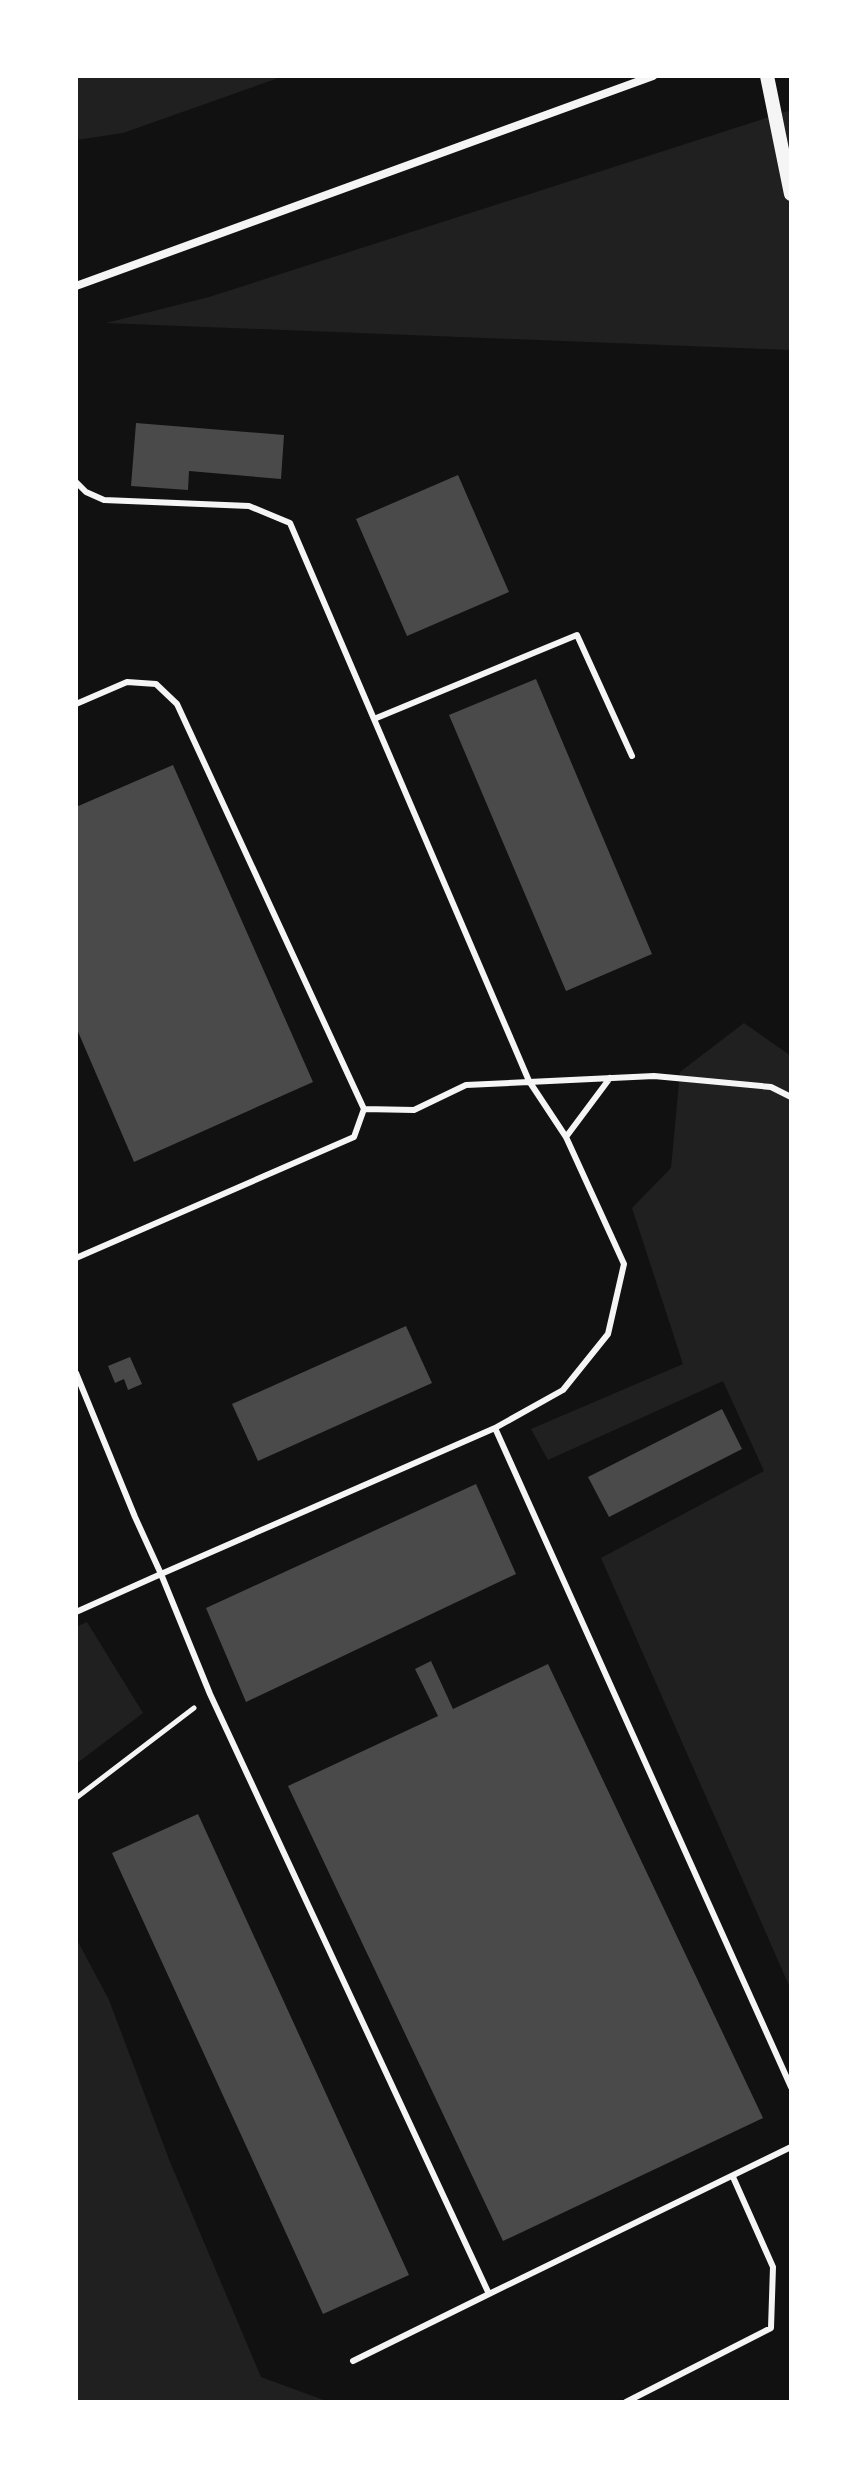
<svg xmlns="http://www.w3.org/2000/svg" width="867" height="2478" font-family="Overpass,sans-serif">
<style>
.green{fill:#202020}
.building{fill:#4a4a4a}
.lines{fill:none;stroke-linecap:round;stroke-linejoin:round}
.path{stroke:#f5f5f5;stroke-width:5}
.service{stroke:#f5f5f5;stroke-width:6}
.minor{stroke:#f5f5f5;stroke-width:8}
.tertiary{stroke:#f5f5f5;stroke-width:14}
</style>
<rect width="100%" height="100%" fill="#111"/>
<path class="green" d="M76,76H284L123,133L76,140Z
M791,110V350L106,323L209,297Z
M744,1023L791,1056V1990L601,1558L764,1471L723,1381L548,1460L531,1429L683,1364L632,1208L671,1168L680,1072Z
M87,1622L143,1713L76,1764V1627Z
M76,1938L109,2000L170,2162L261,2377L329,2402H76Z"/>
<path class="building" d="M136,423L284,435L281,479L189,471L188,490L131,486Z
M458,475L509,592L407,636L356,519Z
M536,679L652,954L566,991L449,715Z
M173,765L313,1082L134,1162L76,1027V807Z
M406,1326L432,1383L258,1461L232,1404Z
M130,1357L142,1384L128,1390L124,1379L115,1383L108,1366Z
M722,1409L742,1449L609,1517L588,1477Z
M476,1484L516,1574L246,1702L206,1608Z
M431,1661L453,1709L548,1664L763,2118L503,2241L288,1786L438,1716L415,1669Z
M198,1814L409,2275L323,2314L112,1853Z"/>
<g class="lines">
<path class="path" d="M76,1798L194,1708"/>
<path class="service" d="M76,482L86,492L104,500L249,506L290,523L529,1081L566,1137L624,1264L608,1334L563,1390L495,1428
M76,704L127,682L156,684L177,704L364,1109L354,1137L76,1258
M374,719L577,635L632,756
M364,1109L414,1110L466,1085L654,1076L771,1087L791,1097
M566,1137L610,1078
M76,1373L135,1517L161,1574L495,1428L791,2087
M76,1612L161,1574L210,1694L489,2294L791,2147
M353,2361L489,2294
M626,2402L771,2328L773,2267L733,2177"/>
<path class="minor" d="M76,286L653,76"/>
<path class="tertiary" d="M767,76L791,194"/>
</g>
<rect width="867" height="2478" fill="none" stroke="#ffffff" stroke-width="156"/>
</svg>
